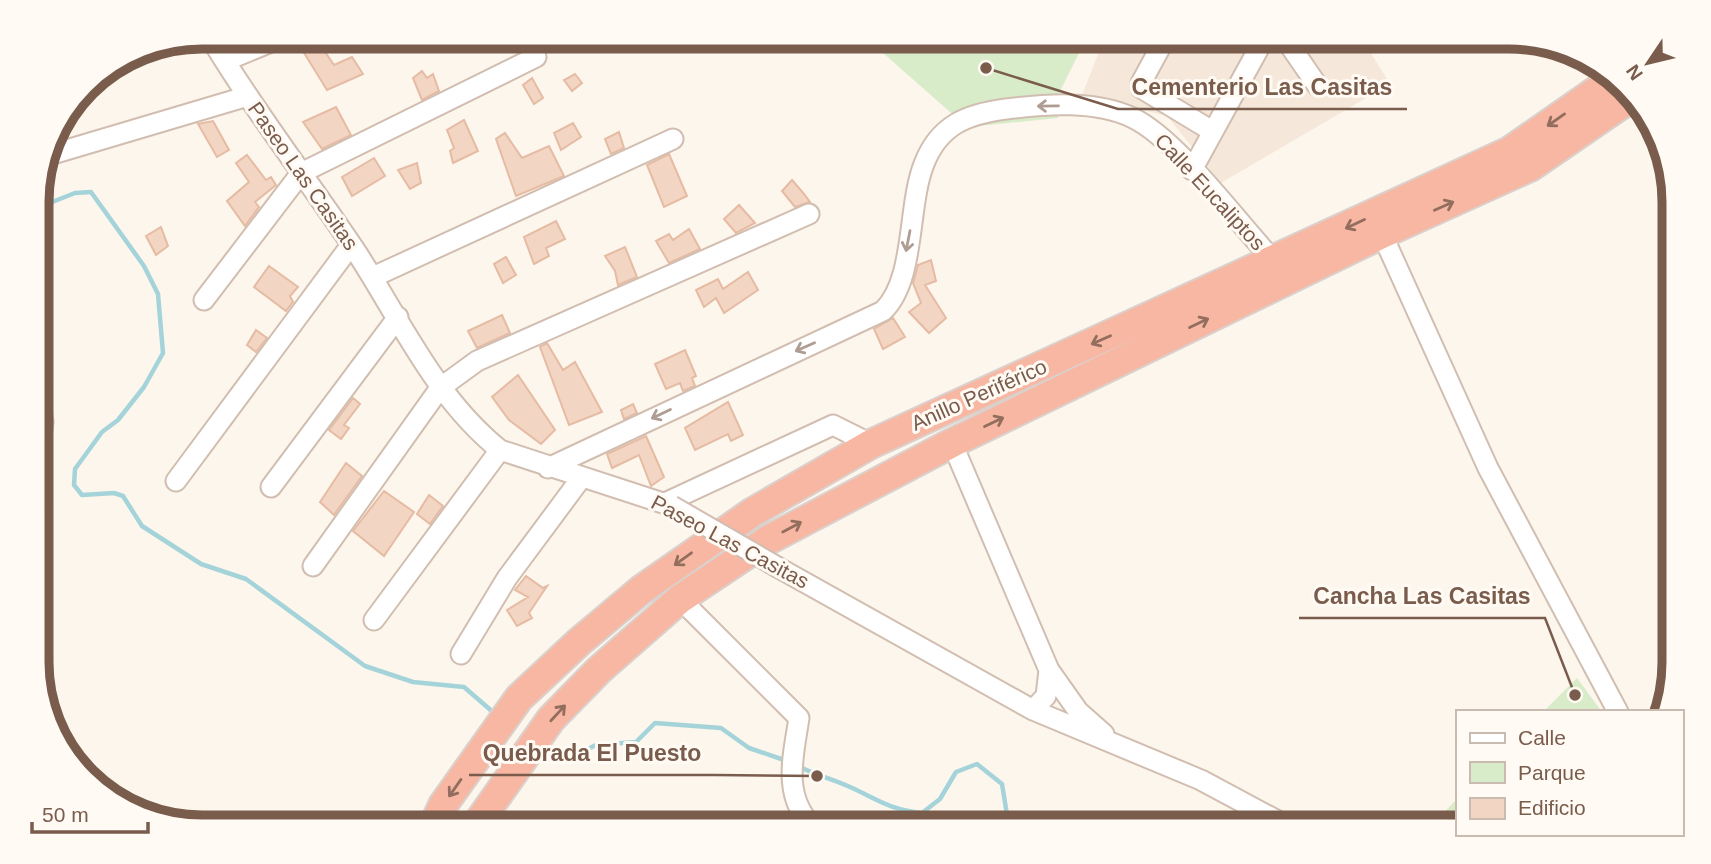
<svg xmlns="http://www.w3.org/2000/svg" width="1711" height="864" font-family="Arial,sans-serif">
<style>
.residential{fill:#f5e8da}
.green{fill:#d8ecc9}
.lines{fill:none;stroke-linecap:round;stroke-linejoin:round}
.stream{stroke:#a5d3da;stroke-width:4.5}
.building{fill:#f3d5c3;stroke:#e6bba3;stroke-width:2}
.minor-casing{stroke:#d1beb0;stroke-width:23}
.highway-casing{stroke:#dad1cd;stroke-width:32}
.minor{stroke:#fff;stroke-width:19}
.highway{stroke:#f7b7a3;stroke-width:28}
.minor-bridge-casing{stroke:#d1beb0;stroke-width:23;stroke-linecap:butt}
.minor-bridge{stroke:#fff;stroke-width:19}
.oneway{stroke:#af9d94}
.oneway2{stroke:#936e5e}
.labels{text-anchor:middle;stroke-width:6;stroke-linejoin:round;paint-order:stroke}
.street-label{font-size:21px;fill:#7a5c4d;stroke:#fffaf3}
.rim{fill:none;stroke:#7a5c4d;stroke-width:9}
.leader{fill:none;stroke:#7a5c4d;stroke-width:2.5}
.callout-dot{fill:#7a5c4d;stroke:#fffaf3;stroke-width:2.5}
.callout-label{font-size:23px;text-anchor:middle;font-weight:bold;fill:#7a5c4d;stroke:#fffaf3;stroke-width:6;stroke-linejoin:round;paint-order:stroke}
</style>
<rect width="100%" height="100%" fill="#fdf6ec"/>
<path class="residential" d="M1105,37H1361L1390,84L1221,183L1167,116L1082,95Z"/>
<path class="green" d="M865,37H1087L1056,99L1058,118L967,127Z
M1577,678L1602,712H1543Z
M1457,799V827H1430Z"/>
<g class="lines">
<path class="stream" d="M37,208L75,193L91,192L144,266L158,294L163,353L144,387L118,420L102,432L75,469L74,485L82,495L114,493L123,496L142,526L201,564L246,579L365,666L413,682L464,687L494,713
M555,756L569,758L596,745L636,742L655,723L721,728L749,748L787,761
M798,766C815,775 833,779 850,787C879,800 888,809 922,813L940,799L956,772L977,764L1002,784L1009,827"/>
</g>
<path class="building" d="M317,40L334,65L352,57L363,74L327,90L301,48Z
M422,71L427,78L433,74L439,91L422,100L413,78Z
M575,74L582,83L572,91L564,80Z
M532,78L543,98L534,104L523,85Z
M336,107L351,135L322,149L303,122Z
M464,120L478,151L453,163L450,151L454,148L447,130Z
M213,121L229,150L217,157L198,124Z
M573,123L581,137L561,150L554,133Z
M619,132L624,148L611,154L605,139Z
M505,133L522,158L549,146L564,176L516,196L496,139Z
M669,154L687,196L664,207L647,165Z
M247,155L266,180L271,177L276,185L255,202L259,207L245,226L227,201L249,182L236,163Z
M374,158L385,176L352,196L342,177Z
M417,163L421,183L410,189L398,170Z
M792,180L804,194L810,202L795,207L782,191Z
M739,205L755,223L736,233L724,219Z
M556,221L565,239L546,248L549,256L534,264L524,237Z
M161,227L168,246L156,255L146,236Z
M689,229L700,249L669,263L656,241L669,234L673,240Z
M625,247L637,277L618,285L615,271L605,256Z
M506,257L516,275L503,283L494,264Z
M931,260L936,281L925,285L946,318L929,333L909,312L921,303L913,283L918,265Z
M269,266L298,287L290,296L293,302L286,311L254,287Z
M748,272L758,290L724,313L716,298L704,307L696,290L718,279L723,289Z
M502,315L510,333L477,348L468,331Z
M893,318L905,337L883,349L874,329Z
M256,330L267,338L256,352L247,345Z
M547,343L563,370L575,362L602,412L569,425L540,347Z
M685,350L696,376L692,378L695,386L683,391L680,383L666,389L655,364Z
M518,375L555,430L541,444L509,420L492,397Z
M353,398L360,404L344,425L349,428L341,439L329,430Z
M728,402L743,435L731,441L728,434L695,450L685,428Z
M633,404L637,413L624,419L621,410Z
M646,436L664,477L651,486L639,455L612,468L607,454Z
M346,463L362,476L334,515L320,502Z
M384,491L414,512L384,556L353,531Z
M429,495L443,506L430,524L417,514Z
M526,576L543,588L547,586L529,613L532,618L517,626L507,610L528,597L515,590Z"/>
<g class="lines">
<g class="minor-casing">
<path id="minor" d="M210,37C255,112 309,181 357,253C401,321 436,399 500,450L672,506
M1166,37L1141,83V88L1212,131
M1284,37L1317,85
M225,61L283,37
M46,156L248,96
M1192,170L1265,37
M1382,234L1488,468L1618,712
M373,277L673,139
M204,300L301,173L536,57
M38,394L43,422L38,457
M952,443L1049,670L1078,711L1104,734
M548,468L883,311C916,279 907,207 924,164C939,125 967,114 1006,109C1046,104 1096,100 1133,118C1178,140 1237,222 1274,261
M176,481L351,245
M271,487L398,317
M665,503L833,425L871,444
M313,566L440,388L477,361L809,214
M779,568L1033,710L1201,780L1289,827
M680,599L799,718C793,757 782,796 813,827
M374,620L500,450
M461,654L507,578L582,477
M1033,710L1046,696L1049,670"/>
</g>
<g class="highway-casing">
<path id="highway" d="M433,827L443,805L519,698L579,642L641,590L753,512L871,444L1510,151L1612,80
M475,827L551,719L599,670L680,599L768,540L952,443L1382,234L1530,167L1632,97"/>
</g>
<use href="#minor" class="minor"/>
<use href="#highway" class="highway"/>
<g class="minor-bridge-casing">
<path id="minor-bridge" d="M672,506L779,568"/>
</g>
<use href="#minor-bridge" class="minor-bridge"/>
</g>
<defs><path id="oneway-shaft" d="M-6 0H5M1.5-3L5.5 0L1.5 3" fill="none" stroke-width="1.6" stroke-linecap="round" stroke-linejoin="round" transform="scale(1.75)"/></defs>
<g class="oneway">
<use href="#oneway-shaft" transform="translate(1048 106) rotate(179)"/>
<use href="#oneway-shaft" transform="translate(908 241) rotate(101)"/>
<use href="#oneway-shaft" transform="translate(805 347) rotate(156)"/>
<use href="#oneway-shaft" transform="translate(661 414) rotate(154)"/>
</g>
<g class="oneway2">
<use href="#oneway-shaft" transform="translate(1556 120) rotate(145)"/>
<use href="#oneway-shaft" transform="translate(1444 206) rotate(-24)"/>
<use href="#oneway-shaft" transform="translate(1355 224) rotate(155)"/>
<use href="#oneway-shaft" transform="translate(1199 323) rotate(-26)"/>
<use href="#oneway-shaft" transform="translate(1101 340) rotate(156)"/>
<use href="#oneway-shaft" transform="translate(994 422) rotate(-26)"/>
<use href="#oneway-shaft" transform="translate(792 527) rotate(-28)"/>
<use href="#oneway-shaft" transform="translate(683 559) rotate(144)"/>
<use href="#oneway-shaft" transform="translate(558 713) rotate(-47)"/>
<use href="#oneway-shaft" transform="translate(455 788) rotate(125)"/>
</g>
<g class="labels">
<g class="street-label">
<text transform="translate(303 176) rotate(55)" y="7">Paseo Las Casitas</text>
<text transform="translate(1210 192) rotate(47)" y="7">Calle Eucaliptos</text>
<text transform="translate(979 395) rotate(-24)" y="7">Anillo Periférico</text>
<text transform="translate(730 542) rotate(28)" y="7">Paseo Las Casitas</text>
</g>
</g>
<path d="M0 0H1711V864H0ZM202 49H1509A153 153 0 0 1 1662 202V662A153 153 0 0 1 1509 815H202A153 153 0 0 1 49 662V202A153 153 0 0 1 202 49Z" fill="#fffaf3" fill-rule="evenodd"/>
<path class="rim" d="M202 49H1509A153 153 0 0 1 1662 202V662A153 153 0 0 1 1509 815H202A153 153 0 0 1 49 662V202A153 153 0 0 1 202 49Z"/>
<path class="leader" d="M986 68L1118 109H1407M1575 695L1545 618H1299M817 776L715 775H469"/>
<g class="callout-dot">
<circle cx="986" cy="68" r="7"/>
<circle cx="1575" cy="695" r="7"/>
<circle cx="817" cy="776" r="7"/>
</g>
<g class="callout-label">
<text x="1262" y="95">Cementerio Las Casitas</text>
<text x="1422" y="604">Cancha Las Casitas</text>
<text x="592" y="761">Quebrada El Puesto</text>
</g>
<rect x="1456" y="710" width="228" height="126" fill="#fffaf3" stroke="#cabbb1" stroke-width="2"/>
<rect x="1470" y="733" width="35" height="10" fill="#ffffff" stroke="#cabbb1" stroke-width="2"/>
<text x="1518" y="745" font-size="21" fill="#7a5c4d">Calle</text>
<rect x="1470" y="762" width="35" height="21" fill="#d8ecc9" stroke="#cabbb1" stroke-width="2"/>
<text x="1518" y="780" font-size="21" fill="#7a5c4d">Parque</text>
<rect x="1470" y="798" width="35" height="21" fill="#f3d5c3" stroke="#cabbb1" stroke-width="2"/>
<text x="1518" y="815" font-size="21" fill="#7a5c4d">Edificio</text>
<g transform="translate(1648 63) rotate(235)" stroke="#fffaf3" stroke-width="5" paint-order="stroke">
<path d="M0-5L12 26L0 18L-12 26Z" fill="#7a5c4d"/>
<text y="-10" font-size="19" font-weight="bold" text-anchor="middle" fill="#7a5c4d">N</text>
</g>
<path d="M32 822v10h116v-10" fill="none" stroke="#7a5c4d" stroke-width="3.5"/>
<text x="42" y="822" font-size="21" fill="#7a5c4d" stroke="#fffaf3" stroke-width="5" paint-order="stroke">50 m</text>
</svg>
